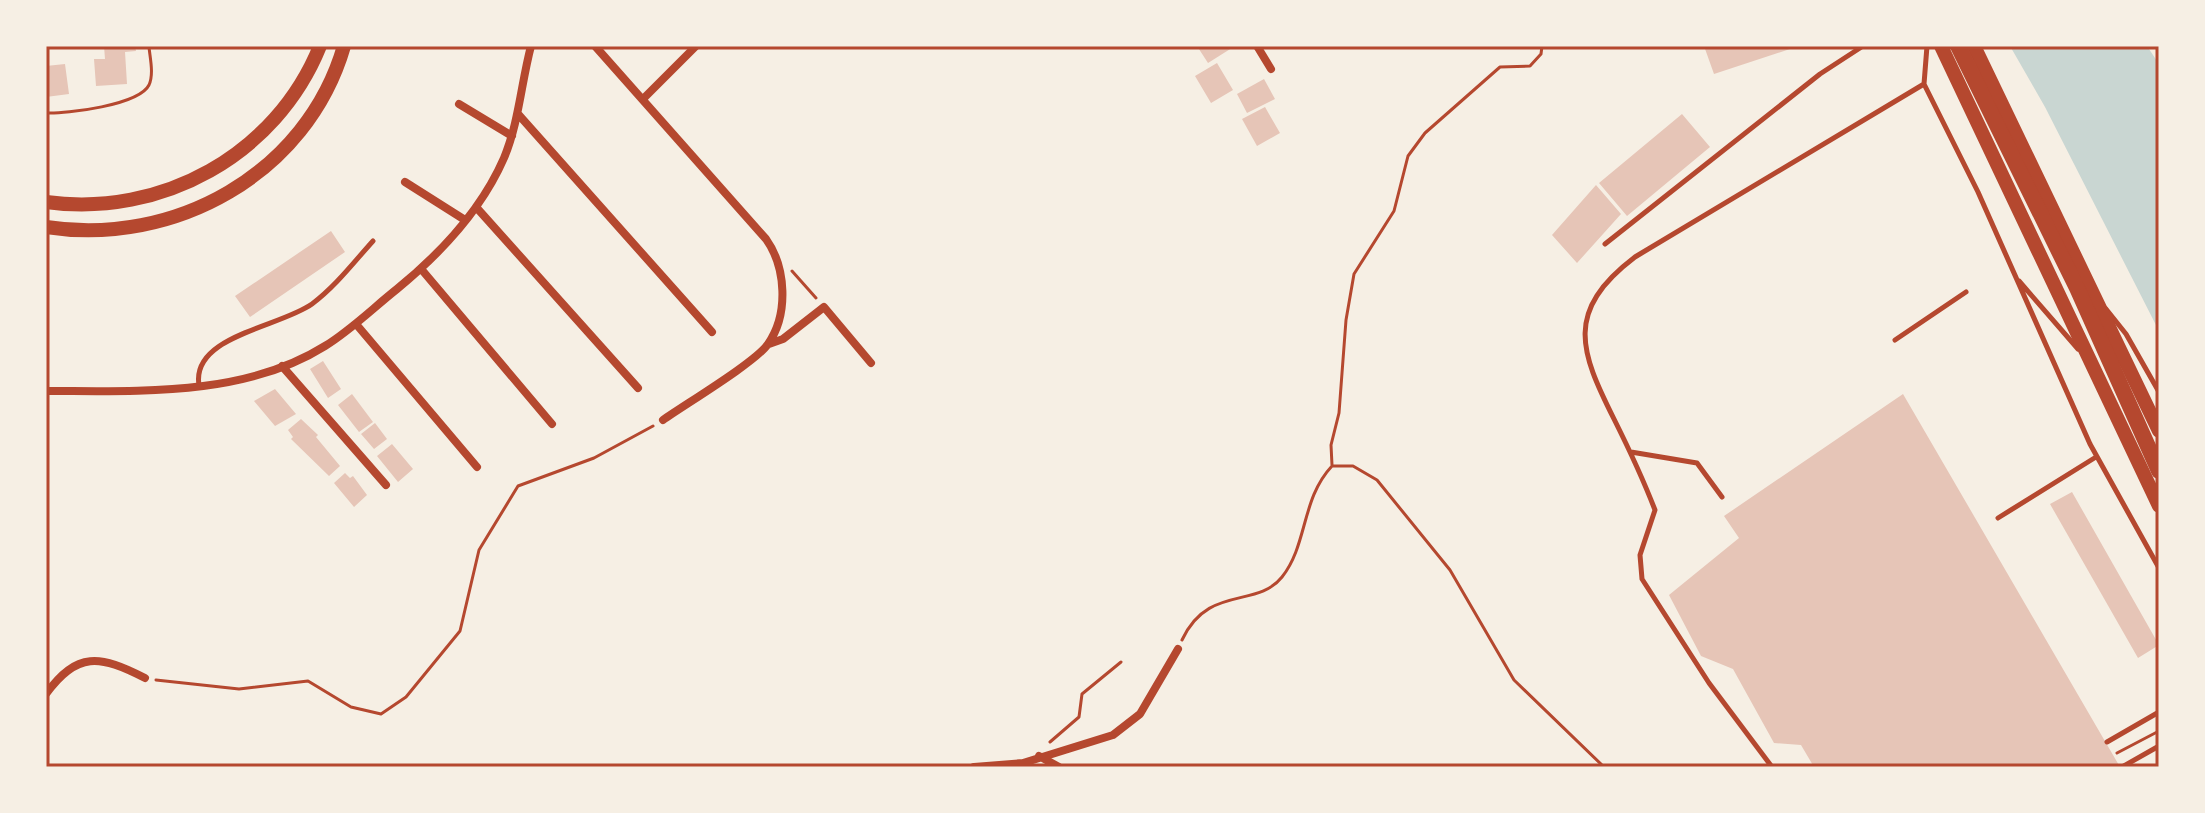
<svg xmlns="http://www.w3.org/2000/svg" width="2205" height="813" font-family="Barlow,sans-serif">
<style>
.water{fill:#c9d6d2}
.building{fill:#e6c5b7}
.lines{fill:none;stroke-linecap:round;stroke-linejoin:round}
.path{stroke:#b5482f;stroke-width:3}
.service{stroke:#b5482f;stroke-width:5}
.minor{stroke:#b5482f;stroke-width:8}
.primary{stroke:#b5482f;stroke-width:14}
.motorway{stroke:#b5482f;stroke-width:16}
.neatline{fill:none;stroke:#b5482f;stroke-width:3}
</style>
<rect width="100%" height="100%" fill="#f6efe4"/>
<path class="water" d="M2010,46H2147L2159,64V331L2045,107Z"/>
<path class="building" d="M104,46H135L136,51L125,52L127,84L96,86L94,59H105Z
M1197,46H1235L1208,63Z
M1704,46H1796V47L1714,74Z
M1217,63L1233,90L1211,103L1195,76Z
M65,64L69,94L46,97V66Z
M1264,79L1275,99L1247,113L1237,94Z
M1265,107L1280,133L1257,146L1242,119Z
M1682,114L1710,147L1627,216L1599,183Z
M1596,185L1621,214L1577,263L1552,235Z
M331,231L345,252L250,317L235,296Z
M323,361L341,389L328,398L310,369Z
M275,389L296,414L275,426L254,401Z
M352,394L373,422L359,432L338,405Z
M1903,394L2120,767H1814L1801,745L1774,743L1733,669L1701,656L1669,595L1739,538L1724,516Z
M301,419L318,435L316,437L340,466L329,476L291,439L293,437L288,430Z
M375,423L387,439L374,449L361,434Z
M392,444L413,469L398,482L377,456Z
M345,473L350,478L353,476L367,495L354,507L334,483Z
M2072,492L2159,645L2138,658L2050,504Z"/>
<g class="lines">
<path class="path" d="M46,113C67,114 139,105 149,85C154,74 150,58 149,47
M792,271L816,298
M1332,465L1331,445L1339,413L1346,320L1354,274L1394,211L1408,156L1425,133L1500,67L1530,66L1541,54L1542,46
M1182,640C1208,584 1257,609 1282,577C1308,544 1301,499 1332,466H1353L1377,480L1450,570L1514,680L1604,767
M156,680L239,689L308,681L351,707L381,714L406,697L460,631L479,550L518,486L594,458L653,426
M1050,742L1079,717L1082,694L1121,662
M2117,753L2159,731"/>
<path class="service" d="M1927,46L1924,84L1978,192L2090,444L2159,568
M1605,244L1820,74L1863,46
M2019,281L2078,349
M2106,309L2126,334L2159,392
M1895,340L1966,292
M199,385C191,336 280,327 312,304C335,287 354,262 373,241
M1631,452L1697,463L1722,497
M1998,518L2096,457
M2107,742L2159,712
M1772,767L1709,683L1642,579L1640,555L1655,510C1643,479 1629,449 1614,419C1580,351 1564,311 1635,257L1924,84
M2122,767L2159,746"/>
<path class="minor" d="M595,46L766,239C786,267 789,314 768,344C756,362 684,405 663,420
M1257,46L1271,69
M643,99L696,46
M459,104L512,136
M518,114L712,332
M405,182L465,220
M476,207L638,388
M422,270L552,424
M356,324L477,467
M769,344L783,339L824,307L871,363
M282,366L386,485
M46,391C138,391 244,397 325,346C351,330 373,308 397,289C441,253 481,211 504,158C519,122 521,84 531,46
M46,694C77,651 100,655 145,678
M1039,756L1059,767
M974,767L1023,763L1113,735L1140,714L1178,649"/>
<path class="primary" d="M1941,46L2159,506
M1974,46L2159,431
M46,202C161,218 276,155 320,46
M46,227C174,247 307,174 344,46"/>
<path class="motorway" d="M1958,46L2077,288L2159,471"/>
</g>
<rect width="2205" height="813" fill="none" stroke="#f6efe4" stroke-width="96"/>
<rect x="48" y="48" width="2109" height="717" class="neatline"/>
</svg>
